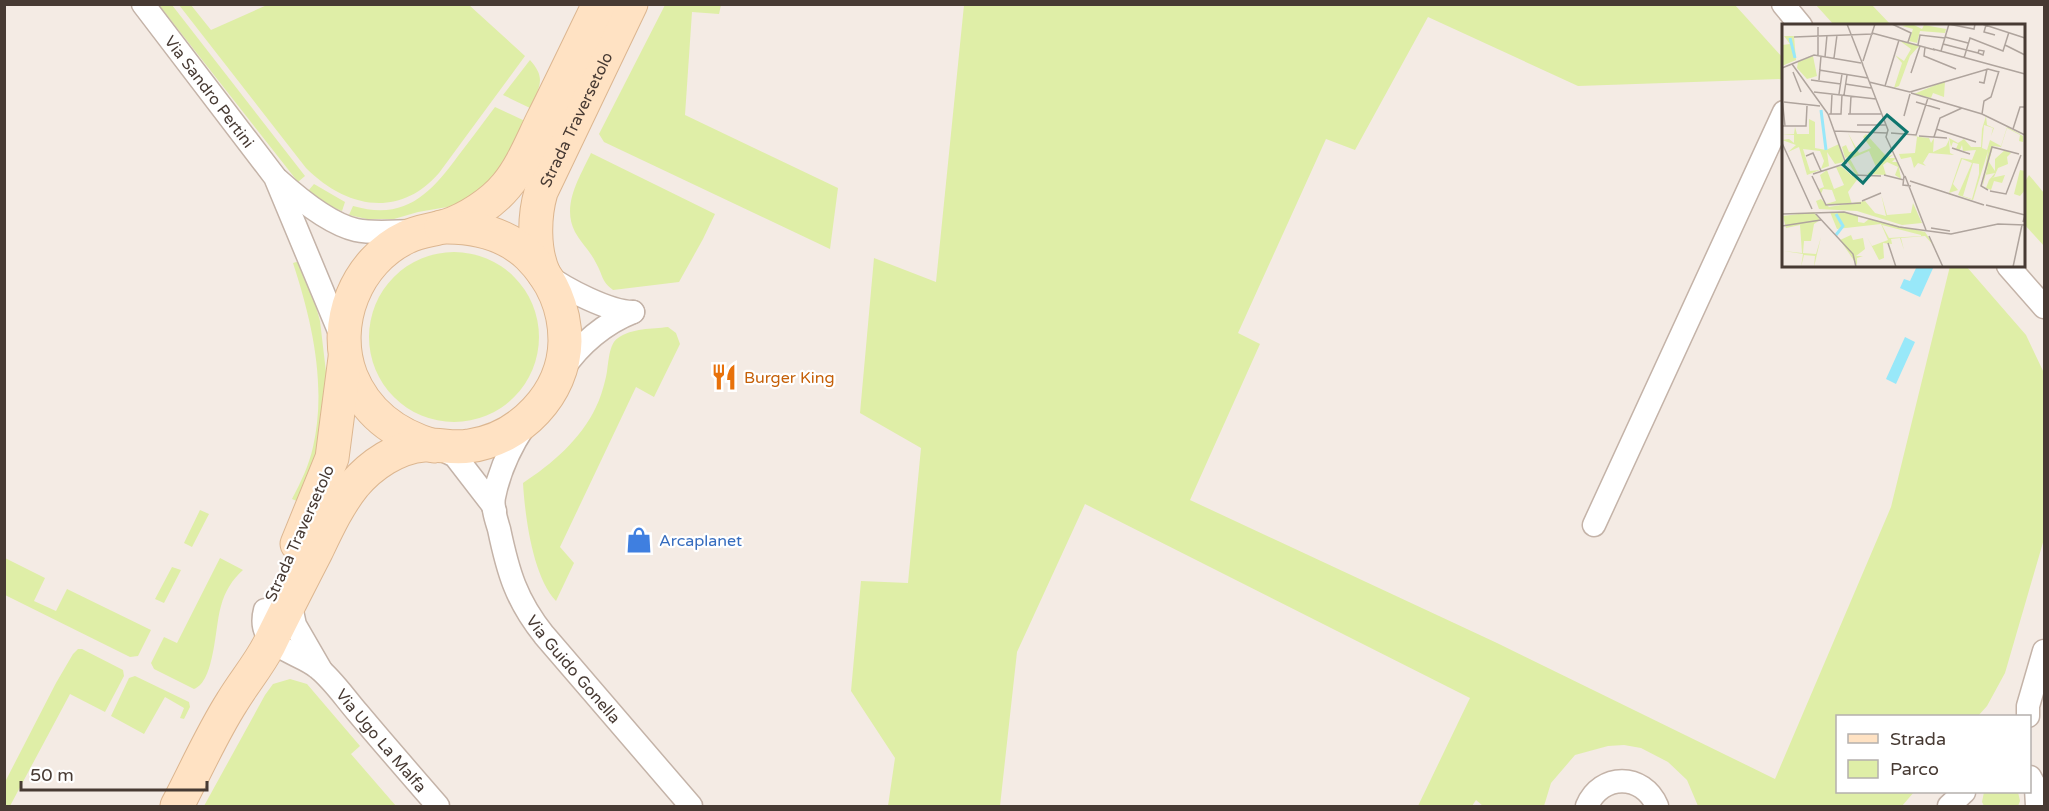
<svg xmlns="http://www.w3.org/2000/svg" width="2049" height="811" font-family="'Varela Round',sans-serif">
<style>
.green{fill:#dfeea7}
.water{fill:#98e8f9}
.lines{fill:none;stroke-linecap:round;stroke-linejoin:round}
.street-casing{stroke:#c4b3a8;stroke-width:25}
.secondary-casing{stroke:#dcb690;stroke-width:35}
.street{stroke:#fff;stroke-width:22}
.secondary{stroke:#ffe2c3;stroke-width:33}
.labels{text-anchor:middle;stroke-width:4.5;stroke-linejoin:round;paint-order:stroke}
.street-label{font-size:16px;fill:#473a33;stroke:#fff}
.food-label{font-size:16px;fill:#c56008;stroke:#fff;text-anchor:start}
.shop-label{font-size:16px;fill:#366cbe;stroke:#fff;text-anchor:start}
.inset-river{fill:none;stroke:#98e8f9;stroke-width:3}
.inset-road{fill:none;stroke:#afa49d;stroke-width:1.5}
.view{fill:#0f766e;fill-opacity:0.15;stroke:#0f766e;stroke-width:3}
.inset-edge{fill:none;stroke:#473a33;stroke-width:3}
</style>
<rect width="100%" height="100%" fill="#f4ebe4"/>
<path class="green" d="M159,5H172L305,176L298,182Z
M179,5H191L211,30L267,5H469L525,56L439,173C399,219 346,208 306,168Z
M665,5H721L719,14L692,12L685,115L838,188L830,249L604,142L599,134Z
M964,5H1735L1783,58V79L1578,86L1428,17L1355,150L1326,139L1238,333L1260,344L1190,500L1497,643L1775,779L1891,507L1950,266H1966L2026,335L2044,373V539L2005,673L1987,706L1978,716H1838V792H1914L1902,806H1698L1687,780L1668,762L1641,748L1624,745L1608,746L1575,755L1551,783L1544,806H1483L1476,800L1472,806H1418L1470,698L1085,504L1017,652L1000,806H888L895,758L851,691L861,581L908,583L921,448L860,413L874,258L936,282Z
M1816,5H1872L1891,25H1834Z
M530,60C547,79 539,87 530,108L503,95Z
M495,107L525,121L503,168L492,183L453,206L418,212L394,219H367L349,215L353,206C405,221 430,194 458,156C471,139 483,123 495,107Z
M591,153L715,214L703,239L679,282L613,290C601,281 603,275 596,263C591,252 581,243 575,232C561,205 580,177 591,153Z
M2029,175L2044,193V246L2024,224V183Z
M314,184L345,202L342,211L330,206L308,191Z
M369 337a85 85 0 1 1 170 0a85 85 0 1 1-170 0Z
M303,260L320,321L328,389L326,436L299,502L292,499C301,482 309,465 313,447C327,386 312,321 293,263Z
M668,327L676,333L680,344L654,397L636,387L560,547L574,563L556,601C533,577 525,517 523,483C552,464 581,439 596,407C600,399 603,389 605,381C609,369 607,345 618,338C632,328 652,329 668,327Z
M200,510L209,514L192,547L184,543Z
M5,558L45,578L34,601L56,611L67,589L151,630L138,656L130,657L5,595Z
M220,558L243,570C232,580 225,591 221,606C215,625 215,682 194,689L154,669L151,663L164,637L177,643Z
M172,567L181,570L164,603L155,599Z
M78,649H82L123,670L124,676L105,712L70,694L10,806H5V782L56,683L73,654Z
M135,676L189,702L190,707L184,719L180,718L184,708L165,697L144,734L111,716L129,678Z
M290,679L307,684L360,746L351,754L396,806H204L265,695L273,684Z
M1984,792H2018L2020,801L2018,806H1984L1982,802Z"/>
<path class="water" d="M1917,266H1934L1920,297L1900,288L1904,279L1910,281Z
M1905,337L1915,342L1896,384L1886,379Z"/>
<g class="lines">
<g class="street-casing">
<g id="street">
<path id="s1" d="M143,4L275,177L342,338"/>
<path d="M1783,4L1801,26"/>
<path d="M278,180C298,198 330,224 356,230C375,234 397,231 416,231"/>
<path d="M2008,266L2044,307"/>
<path d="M547,275C565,289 610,312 633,312"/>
<path d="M563,369C580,344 605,323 633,312"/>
<path id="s2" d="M525,425C511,446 499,472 494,497C492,508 496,519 499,529C508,572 516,600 544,635L691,806"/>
<path d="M437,447L455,456L492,504L495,511"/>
<path d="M1594,525L1784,112"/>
<path d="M293,600L292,611L295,625L321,670"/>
<path id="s3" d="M265,610C255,648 298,651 318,668C333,680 345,698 358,713C384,744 411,775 438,806"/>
<path d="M2028,716V706L2044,651"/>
<path d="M2030,777L2036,788L2037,806"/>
<path d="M1587,806C1601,773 1643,773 1657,806"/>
<path d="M1949,806L1964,792"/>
</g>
</g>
<g class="secondary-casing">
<g id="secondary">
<path id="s4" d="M544,274C533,250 534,216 541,192L631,4"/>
<path d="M434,446C396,435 366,413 351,376C331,324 356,261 407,237C419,231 433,230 446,226C467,219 492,203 506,186C522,167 532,141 543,119C562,81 580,43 599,4"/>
<path d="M297,544L332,458L345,358"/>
<path d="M177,806C195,772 211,735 232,702C244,682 258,666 269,645C284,614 300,583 316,552C327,529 338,505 354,485C371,465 397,447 424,445C439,444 454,449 469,446C520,439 564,394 565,341C565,309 552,279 529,256C505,233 473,226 441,227"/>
</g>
</g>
<use href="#street" class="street"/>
<use href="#secondary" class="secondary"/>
</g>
<defs>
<g id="restaurant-bare" transform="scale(2.07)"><path d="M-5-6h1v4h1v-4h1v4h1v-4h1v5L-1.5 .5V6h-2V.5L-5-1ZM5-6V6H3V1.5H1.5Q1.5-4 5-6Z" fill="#e8710a" stroke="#fff" stroke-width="2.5" paint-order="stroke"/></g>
<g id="shop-bare" transform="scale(2.07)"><path d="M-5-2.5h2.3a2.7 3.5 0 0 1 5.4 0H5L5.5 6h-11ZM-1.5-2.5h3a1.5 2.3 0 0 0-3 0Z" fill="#3f7fe0" stroke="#fff" stroke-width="2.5" paint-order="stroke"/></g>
</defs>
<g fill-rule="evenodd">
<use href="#restaurant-bare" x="724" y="377"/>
<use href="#shop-bare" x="639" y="540"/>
</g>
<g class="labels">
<g class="street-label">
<text dy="6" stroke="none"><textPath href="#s1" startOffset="110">Via Sandro Pertini</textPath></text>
<text dy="6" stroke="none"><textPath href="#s4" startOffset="164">Strada Traversetolo</textPath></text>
<text transform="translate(299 533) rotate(-66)" y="6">Strada Traversetolo</text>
<text dy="6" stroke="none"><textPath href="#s2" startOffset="273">Via Guido Gonella</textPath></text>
<text dy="6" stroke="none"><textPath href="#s3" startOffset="183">Via Ugo La Malfa</textPath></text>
</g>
<g class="food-label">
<text x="744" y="383">Burger King</text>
</g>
<g class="shop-label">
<text x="659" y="546">Arcaplanet</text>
</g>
</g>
<g transform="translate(1782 24)">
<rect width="243" height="243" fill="#f4ebe4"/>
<path d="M130,0L140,5L142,1L164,5L163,9L138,7L135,19L127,17L131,5L120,2ZM2,12H12L14,36L0,42V21L8,20ZM118,17L137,22L128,32L117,62L112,64L120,39L113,31L122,37L129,25ZM31,32L35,52L25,55L15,44L16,38ZM163,57L162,73L151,69L149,74L132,70ZM204,92L205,101L212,104L209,112L211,104L202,101L200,124L205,126L208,116L219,122L225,103L241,112V118L237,117L238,111L225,104L219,123L211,122L200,165L206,127L191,176L176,171L190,139L180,135L171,160L176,166L167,169L179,134L190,136L194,126L181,127L180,121L178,126L174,125L176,120L171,118L169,123L167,114L176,119L182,115L189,123H199L200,105ZM191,139L197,140V150L190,175L181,172ZM27,95L33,98V124L44,126L57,120L62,138L53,140L45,128L47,142L39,145L42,137L38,127L21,125L28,147L38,146L25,151L17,123L6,128L14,121L0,116L7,115L12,119V111L0,110H12L13,103L15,110H27ZM66,109L77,129L89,124L81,113L84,110L105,133L112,130L107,134H114L110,138H116L119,155L113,151L116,143L105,138L101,141L104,151L85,150L94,143L87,127L68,135L77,151H74L64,135L73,130L63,134L60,123L64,121L67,128L74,127ZM130,112L147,114L149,119L152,114L151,128L164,122L167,116L168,129L172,131L147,129L141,139L144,142L136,139L132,144L129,133L119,135L117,130L133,129L135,113ZM223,126L229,129L225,133L226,140L216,144L212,153L209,154L223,151L220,159L212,157L209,166L204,164L207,156L213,149L203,151L207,138L213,147V135ZM59,142L70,152L77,153L66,168L70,180H44L54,177L50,166L41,165L39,170L37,165L42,163L38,151L45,146L52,165L62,161L54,143ZM238,146L243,147V166L238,172L232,170ZM99,170L105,191L129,189L131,179L140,199L120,201L75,187L37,185L34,177L39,175L47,183L83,177L93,189L104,192ZM32,188L38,196L32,200L29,217H22L21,229L34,230L39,213L32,243L33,232L22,231L19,243L21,230L2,227L20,229L18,201L4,204L1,192ZM34,188H48L65,189L76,191V198L82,199L87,195L143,208L153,223L143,212L119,214L122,226L118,214L109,215L110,220L101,219L102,234L97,236L85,213L90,222L106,216L99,200L55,205L48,188ZM100,201L139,211V212L107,214ZM69,211L71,216L81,214L83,225L74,232H81L75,234V241L58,216Z" fill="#dfeea7" fill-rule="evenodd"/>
<path class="inset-river" d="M8,14L13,34M39,86L44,126M54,211L61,202L54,190"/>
<path class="inset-road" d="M65,0L81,41M110,0L129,9L126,18M166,0L192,5L193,0M200,0L243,14M204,1L202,8L213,11M90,9L153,26M37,12L91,10M12,13L37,12M163,13L186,19M161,20L196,29L201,31L202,27L197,26L196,29M136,21L138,11L163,14M223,21L243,31M143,23L142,32L174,45M151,25L243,50M159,27L167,0M36,32V3M43,33L45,11M52,34L55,11M182,34L188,14L221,27L227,8M81,37L93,0M80,39L106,106L104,113L122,152L121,161L129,162M10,40L46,90M0,44L32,31L79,39M37,46L86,54M11,48L19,68M129,49L138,22M29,56L59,60M37,56L39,32M87,58L128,68M197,58L202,59L205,45M63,60L89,64M103,62L117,16M32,68L94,75M128,68L206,45L217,48M129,69L200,90L243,111M57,70L60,50M62,71L65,51M0,74L3,102M2,78L38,82M134,78L158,85M46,90L64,140M47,90H59L60,71M49,90L50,70M66,90H99M68,90L69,72M200,90L202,77L209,73L217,47M122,92L128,70M75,101H104M0,102H24L25,82M154,105L194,118M231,105L238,83H243M52,107L105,109M109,109L134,111L146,74M137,112L165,114M152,113L158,94L180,84M0,119L30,185M170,124L188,130M24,132L31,129L39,147M63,142L71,151L99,152M31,150L62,140M102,151L122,156M30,152L44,181L79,179M123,152L144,206M128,157L202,181M206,166L199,162L210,123L237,130M208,167L224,170L239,131M80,177L99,169M204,181L243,191L241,198M33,189L71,230L74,243M0,190L62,188L117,203L169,210L216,200L243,201M0,202L39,196M149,204L168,207M147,212L161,243M106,219L114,243M231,243L240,201"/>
<path class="view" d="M105,91L125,108L81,159L61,141Z"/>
<rect width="243" height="243" class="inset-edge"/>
</g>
<rect width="2049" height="811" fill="none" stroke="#473a33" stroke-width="12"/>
<rect x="1836" y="715" width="195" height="78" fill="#ffffff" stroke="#b5b0ad" stroke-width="1.5"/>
<rect x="1848" y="734" width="30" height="9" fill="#ffe2c3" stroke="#b5b0ad" stroke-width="1.5"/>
<text x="1890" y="745" font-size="18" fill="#473a33">Strada</text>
<rect x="1848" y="760" width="30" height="18" fill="#dfeea7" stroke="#b5b0ad" stroke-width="1.5"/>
<text x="1890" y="775" font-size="18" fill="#473a33">Parco</text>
<path d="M21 781v9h186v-9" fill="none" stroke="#473a33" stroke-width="3"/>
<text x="30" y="781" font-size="18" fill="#473a33" stroke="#ffffff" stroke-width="4.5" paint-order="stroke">50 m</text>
</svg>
